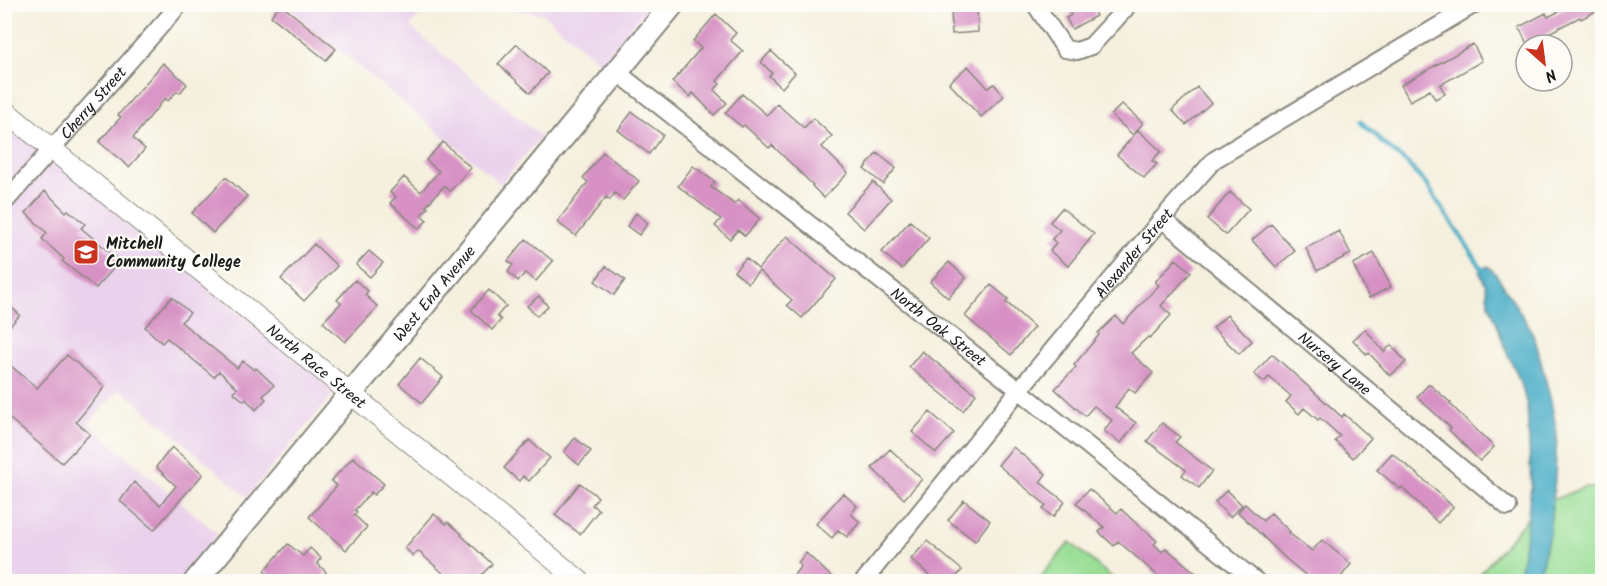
<svg xmlns="http://www.w3.org/2000/svg" width="1607" height="586" font-family="Kalam,sans-serif">
<style>
.built{fill:#ead1ec}
.green{fill:#9ade96;stroke:#5b7d59;stroke-width:1.5}
.water{fill:#46acc6;stroke:#316471;stroke-width:1.5}
.lines{fill:none;stroke-linecap:round;stroke-linejoin:round}
.stream{stroke:#46acc6;stroke-width:4.5}
.building{fill:#d791c4}
.minor-casing{stroke:#88867d;stroke-width:20}
.tertiary-casing{stroke:#88867d;stroke-width:22}
.secondary-casing{stroke:#88867d;stroke-width:26}
.minor{stroke:#fff;stroke-width:16}
.tertiary{stroke:#fff;stroke-width:20}
.secondary{stroke:#fff;stroke-width:22}
.labels{text-anchor:middle;stroke-width:4.5;stroke-linejoin:round;paint-order:stroke}
.street-label{font-size:16px;fill:#1c1c1c;stroke:#fdfcf7}
.poi-label{font-size:16px;font-weight:bold;fill:#1c1c1c;stroke:#fdfcf7;text-anchor:start}
</style>
<rect width="100%" height="100%" fill="#fdfcf7"/>
<filter id="ink" filterUnits="userSpaceOnUse"><feTurbulence type="fractalNoise" baseFrequency=".0167" numOctaves="2"/><feDisplacementMap in="SourceGraphic" scale="12" xChannelSelector="R" yChannelSelector="G"/><feConvolveMatrix kernelMatrix="1 2 1 2 8 2 1 2 1" color-interpolation-filters="sRGB"/></filter>
<filter id="wash" filterUnits="userSpaceOnUse"><feTurbulence type="fractalNoise" baseFrequency=".008" numOctaves="4" result="noise"/><feDisplacementMap in="SourceGraphic" scale="24" xChannelSelector="R" yChannelSelector="G"/><feGaussianBlur stdDeviation="1.35" result="paint"/><feColorMatrix in="noise" values="0 0 0 0 0 0 0 0 0 0 0 0 0 0 0 0 0 1.4 0 .05"/><feComposite in="paint" operator="in"/></filter>
<g filter="url(#wash)">
<rect width="100%" height="100%" fill="#f5f0de"/>
<path class="built" d="M285,5H428L410,27L541,136L501,184Z
M498,5H649L601,64L543,14L503,8Z
M4,116L335,392L247,497L120,388L88,424L218,534L179,581H5Z"/>
<path class="green" d="M1585,487L1602,489V581L1473,582L1538,506Z
M1070,542L1116,581H1037Z"/>
<path class="water" d="M1488,266L1496,274L1529,326L1536,342L1551,401L1557,433L1555,479L1549,534L1538,581H1516L1523,559L1531,486L1527,406L1521,383L1504,346L1497,324L1488,302L1486,286L1479,271Z"/>
<g class="lines">
<path class="stream" d="M1361,121C1365,129 1376,132 1380,141L1407,163L1428,187L1485,273"/>
</g>
<g id="blocks">
<path class="building" d="M280,4L336,49L326,60L271,16Z
M951,4H977L978,32L952,34Z
M1065,4H1090L1096,16L1072,29L1066,18L1071,15Z
M1574,4H1602V8L1581,19L1580,17L1527,44L1519,27L1546,13L1548,17Z
M716,14L736,33L730,40L743,51L717,81L720,84L714,90L727,103L714,115L693,93L690,97L672,82L701,48L693,41Z
M517,44L548,73L530,93L498,64Z
M1473,44L1482,61L1440,85L1445,94L1435,99L1430,90L1410,101L1401,85Z
M771,51L795,73L782,88L769,76L772,73L761,62Z
M163,63L187,84L180,93L177,91L168,101L165,98L133,138L145,149L129,167L99,142L121,117L118,115Z
M968,66L988,88L994,84L1004,96L981,117L949,83Z
M1197,87L1211,103L1186,125L1172,110Z
M742,94L767,115L777,104L804,128L813,118L832,136L822,147L848,173L824,198L812,186L813,185L772,145L769,148L744,125L742,127L725,113Z
M1122,104L1143,123L1133,135L1111,115Z
M632,112L663,135L649,154L618,130Z
M1138,130L1161,151L1152,161L1157,164L1144,178L1117,155Z
M443,142L471,168L450,191L444,186L426,206L428,208L421,215L427,220L419,229L390,203L396,197L390,192L404,177L421,192L439,171L426,160Z
M603,152L639,181L623,200L615,193L610,200L606,197L576,236L557,222L588,182L583,178Z
M877,153L896,168L883,184L864,169Z
M693,166L715,182L711,187L734,204L738,200L760,219L745,236L738,230L730,239L715,226L721,219L678,186Z
M226,177L247,196L213,233L192,213Z
M873,182L891,199L864,229L845,212Z
M45,191L66,212L68,210L85,224L81,228L120,261L96,288L62,261L64,259L42,239L47,233L26,213Z
M1230,192L1249,209L1226,235L1207,219Z
M1062,208L1094,234L1068,266L1050,251L1056,243L1052,239L1060,230L1050,222Z
M636,213L648,223L639,235L627,226Z
M910,221L929,238L902,269L882,252Z
M1271,224L1295,251L1276,267L1252,240Z
M1339,231L1351,254L1317,271L1306,248Z
M787,236L836,279L802,318L787,305L792,300L759,271L748,283L734,271L746,258L758,269Z
M526,239L553,261L536,281L525,273L518,281L508,272L513,265L508,261Z
M314,244L337,266L304,301L281,279Z
M369,251L383,263L370,277L356,265Z
M1374,253L1391,287L1369,298L1353,264Z
M1176,259L1191,272L1161,306L1171,315L1150,338L1148,337L1131,353L1153,373L1135,393L1129,388L1115,407L1136,423L1121,443L1104,431L1112,420L1094,406L1085,416L1055,389L1076,367L1074,365L1099,335L1098,333L1116,316L1123,324L1159,285L1155,282Z
M949,262L966,278L948,298L930,282Z
M606,266L625,280L614,295L595,281Z
M355,280L368,291L365,295L378,307L345,342L323,322L341,303L337,300Z
M991,285L1008,299L1006,302L1034,327L1011,355L965,316Z
M489,290L506,306L497,316L501,320L492,330L471,310Z
M539,296L548,306L537,316L527,306Z
M172,297L190,313L181,322L237,368L243,361L254,370L256,368L274,385L263,396L266,399L256,410L246,399L244,401L233,392L237,388L219,371L214,377L167,338L162,343L145,327Z
M4,301L20,315L4,332Z
M1227,315L1252,341L1239,354L1213,328Z
M1365,329L1384,352L1391,345L1406,362L1390,376L1369,353L1367,355L1353,340Z
M922,351L976,394L963,411L909,367Z
M1272,354L1342,417L1344,414L1371,438L1353,458L1335,441L1340,436L1320,418L1318,420L1304,408L1299,414L1286,402L1291,396L1269,377L1264,382L1254,374Z
M67,355L105,387L76,422L90,434L62,463L4,414V374L11,366L37,388Z
M420,358L443,377L422,403L399,384Z
M1429,384L1451,403L1450,404L1494,447L1480,461L1449,430L1451,428L1417,397Z
M930,412L954,433L936,453L912,432Z
M1162,423L1180,437L1175,442L1212,471L1199,488L1182,475L1186,470L1147,441Z
M575,438L591,451L579,465L564,452Z
M529,440L550,458L529,481L523,476L519,481L504,468Z
M172,447L203,474L154,530L120,501L134,482L160,505L176,486L156,467Z
M1013,447L1046,474L1040,482L1065,502L1053,517L1043,509L1046,505L998,465Z
M890,449L922,479L904,499L872,468Z
M1392,453L1430,485L1453,507L1438,523L1402,487L1400,489L1377,470Z
M353,457L384,484L374,495L371,492L355,510L357,512L354,515L367,527L346,550L309,517L337,486L331,481Z
M580,483L598,497L592,505L599,510L580,534L555,515Z
M1089,489L1117,513L1121,509L1143,530L1144,529L1157,541L1154,544L1162,552L1166,548L1206,582H1165L1118,541L1114,546L1099,532L1104,527L1076,503Z
M1227,490L1242,505L1230,517L1215,502Z
M843,493L857,506L851,514L860,522L847,537L838,530L832,538L816,524Z
M964,500L990,521L975,541L948,520Z
M1245,504L1263,521L1271,513L1290,532L1289,533L1312,551L1322,540L1351,564L1337,582H1314L1284,557L1238,512Z
M434,514L446,524L448,522L462,534L461,535L492,564L475,582H437L444,574L418,551L413,556L405,548Z
M927,541L962,570L952,582H937L911,559Z
M288,544L303,556L310,548L321,558L317,563L326,572L318,582H289L284,577L279,582H277L264,571Z
M806,553L837,582H801L794,575L801,566L798,563Z"/>
</g>
</g>
<g filter="url(#ink)">
<use href="#blocks" fill-opacity="0" stroke="#88867d" stroke-width="1.5"/>
<g class="lines">
<g class="minor-casing">
<g id="minor">
<path d="M1035,4L1065,49L1077,51L1091,46L1125,9L1124,4"/>
<path id="s1" d="M617,72L1019,390L1257,582"/>
<path id="s2" d="M4,203L180,4"/>
<path id="s3" d="M1162,219L1508,507"/>
<path id="s4" d="M863,582L1019,390L1162,219L1214,160L1475,4"/>
</g>
</g>
<g class="tertiary-casing">
<g id="tertiary">
<path id="s5" d="M4,110L581,582"/>
</g>
</g>
<g class="secondary-casing">
<g id="secondary">
<path id="s6" d="M195,582L673,4"/>
</g>
</g>
<use href="#minor" class="minor"/>
<use href="#tertiary" class="tertiary"/>
<use href="#secondary" class="secondary"/>
</g>
</g>
<defs>
<g id="university-square" transform="scale(1.35)"><rect x="-9" y="-9" width="18" height="18" rx="4" fill="#c8321e" stroke="#fdfcf7"/><path d="M0-5L7-2L0 1L-7-2ZM-4 1L0 2.5L4 1V4Q0 6-4 4Z" fill="#fff"/></g>
</defs>
<g fill-rule="evenodd">
<use href="#university-square" x="86" y="252"/>
</g>
<g class="labels">
<g class="street-label">
<text dy="6" stroke="none"><textPath href="#s2" startOffset="134">Cherry Street</textPath></text>
<text dy="6" stroke="none"><textPath href="#s4" startOffset="426">Alexander Street</textPath></text>
<text dy="6" stroke="none"><textPath href="#s6" startOffset="375">West End Avenue</textPath></text>
<text dy="6" stroke="none"><textPath href="#s1" startOffset="410">North Oak Street</textPath></text>
<text dy="6" stroke="none"><textPath href="#s3" startOffset="225">Nursery Lane</textPath></text>
<text dy="6" stroke="none"><textPath href="#s5" startOffset="404">North Race Street</textPath></text>
</g>
<g class="poi-label">
<text x="106" y="249">Mitchell<tspan x="106" dy="18">Community College</tspan></text>
</g>
</g>
<rect width="1607" height="586" fill="none" stroke="#fdfcf7" stroke-width="24"/>
<g transform="translate(1544 63) rotate(152)"><circle r="28" fill="#fdfcf7" stroke="#a3a29f" stroke-width="1.5"/>
<path d="M0-4.5L10 22L0 15L-10 22Z" fill="#c8321e"/>
<text y="-9" font-size="16" font-weight="bold" text-anchor="middle" fill="#1c1c1c">N</text>
</g>
</svg>
